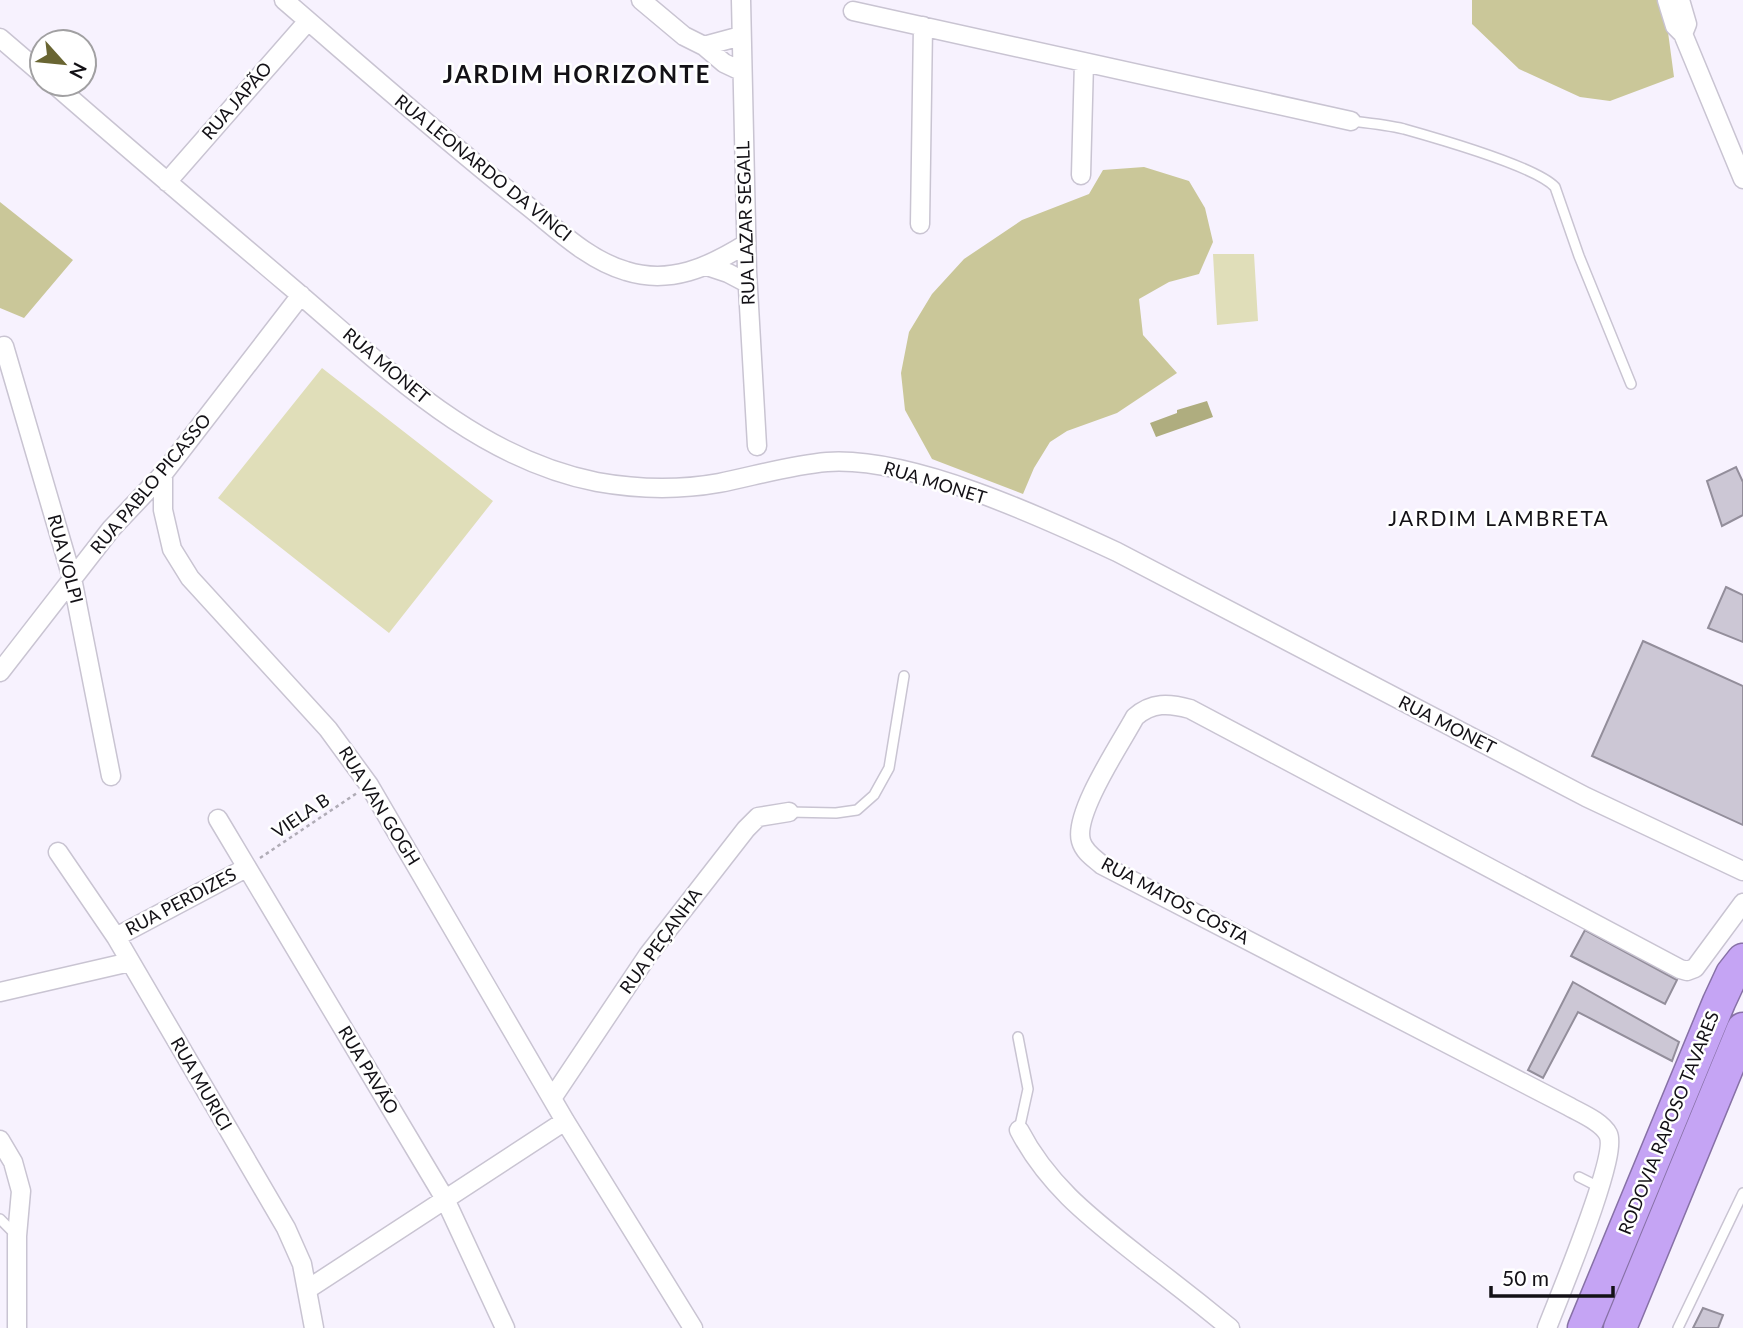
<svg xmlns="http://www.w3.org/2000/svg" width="1743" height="1328" font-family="Lato,sans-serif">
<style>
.green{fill:#e0deb9}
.forest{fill:#cac799}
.water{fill:#afad7f}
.building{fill:#ccc7d5;stroke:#938e9b;stroke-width:2}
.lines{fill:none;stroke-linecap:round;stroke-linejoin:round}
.service-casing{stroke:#c9c4d2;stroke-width:12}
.minor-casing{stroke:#c9c4d2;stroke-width:21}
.motorway-casing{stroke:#8771a6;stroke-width:35}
.path{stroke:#b0acb6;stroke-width:2.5;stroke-dasharray:3.5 3.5;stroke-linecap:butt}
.service{stroke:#fff;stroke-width:9}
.minor{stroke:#fff;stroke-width:18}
.motorway{stroke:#c5a4f4;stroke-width:32}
.labels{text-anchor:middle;stroke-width:5;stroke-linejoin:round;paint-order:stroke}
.street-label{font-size:18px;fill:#131116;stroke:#fff}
.quarter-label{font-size:21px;letter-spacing:2px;fill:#131116;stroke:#fff}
.district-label{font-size:24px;font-weight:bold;letter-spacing:2px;fill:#131116;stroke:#fff}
</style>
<rect width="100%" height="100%" fill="#f7f2fe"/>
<path class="green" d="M1213,254H1254L1258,321L1217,325Z
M322,368L493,501L389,633L218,498Z"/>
<path class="forest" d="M1472,0H1660L1666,17L1674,77L1610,101L1580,97L1519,69L1472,24Z
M1144,167L1189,181L1205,208L1213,242L1199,274L1169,282L1139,299L1143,335L1177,373L1117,413L1067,431L1050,442L1034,468L1023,494L932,459L905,410L901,373L909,332L932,294L964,259L1022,220L1089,194L1103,170Z
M0,202L73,260L24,318L0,308Z"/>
<path class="water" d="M1207,401L1213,417L1156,437L1150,423L1177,413V410Z"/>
<path class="building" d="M1736,467L1743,482V515L1722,526L1707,481Z
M1726,587L1743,595V642L1708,628Z
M1643,641L1743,686V825L1592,756Z
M1585,930L1677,980L1665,1004L1571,956Z
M1573,982L1679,1042L1672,1061L1578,1012L1543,1078L1528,1070Z
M1703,1308L1723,1315L1718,1328H1693Z"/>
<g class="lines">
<g class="service-casing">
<path id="service" d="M1351,121C1368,123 1387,125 1404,129C1436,138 1535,166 1555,187L1579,256L1631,384
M789,812L836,813L857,810L874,795L889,768L904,676
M1018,1037L1028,1089L1019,1130
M1579,1177L1599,1187
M0,1219L16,1235
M1678,1328L1743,1193"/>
</g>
<g class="minor-casing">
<path id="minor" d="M284,0C363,68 442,138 524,203C555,227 587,260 626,271C670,285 709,267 746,244
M641,0L684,36L704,46L724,63L741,71
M741,0L747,271L757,446
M1667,0L1675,26L1683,34L1743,179
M1680,0L1687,24L1683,34
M853,11L1351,121
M0,38L42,74
M704,46L741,36
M54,84C132,152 212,220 291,287C383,365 474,458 597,482C636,489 680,490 719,483C754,476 791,465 827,462C910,456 1042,517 1117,552L1586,797L1743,871
M1081,175L1084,62
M167,182L308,21
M920,224L923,26
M707,266L728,273L747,283
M4,346L72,578L111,776
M163,474V510L172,549L190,578L328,729L369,785L565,1121L693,1328
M0,672L111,529L163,474L301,295
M218,819L445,1199L505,1328
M58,852L116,937L286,1228L302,1264L314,1328
M116,937L246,868
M0,992L130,962
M553,1097L648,955L746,829L758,817L789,812
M1019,1130C1049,1188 1095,1221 1145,1261C1174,1283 1202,1305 1230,1328
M0,1140L13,1162L21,1191L17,1236V1328
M308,1289L565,1121
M1547,1328C1558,1299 1619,1155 1608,1134C1601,1121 1580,1113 1568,1106L1102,865C1094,858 1084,852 1081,841C1073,814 1121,743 1135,717C1152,702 1169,703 1190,709L1680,969L1687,971L1695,968L1743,903"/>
</g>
<g class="motorway-casing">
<path id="motorway" d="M1584,1328L1719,1002L1732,974L1743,960
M1620,1328L1743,1029"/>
</g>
<path class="path" d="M260,858L357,793"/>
<use href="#service" class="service"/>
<use href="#minor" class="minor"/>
<use href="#motorway" class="motorway"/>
</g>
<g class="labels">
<g class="street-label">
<text transform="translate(237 101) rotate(-49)" y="6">RUA JAPÃO</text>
<text transform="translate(483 168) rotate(39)" y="6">RUA LEONARDO DA VINCI</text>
<text transform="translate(746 223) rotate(-92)" y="6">RUA LAZAR SEGALL</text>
<text transform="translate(386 366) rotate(40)" y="6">RUA MONET</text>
<text transform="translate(935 483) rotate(17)" y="6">RUA MONET</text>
<text transform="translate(151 484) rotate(-50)" y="6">RUA PABLO PICASSO</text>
<text transform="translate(65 559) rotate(75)" y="6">RUA VOLPI</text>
<text transform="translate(1447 725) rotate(27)" y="6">RUA MONET</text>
<text transform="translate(379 806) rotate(58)" y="6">RUA VAN GOGH</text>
<text transform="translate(301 816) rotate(-34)" y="6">VIELA B</text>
<text transform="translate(1175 901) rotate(28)" y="6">RUA MATOS COSTA</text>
<text transform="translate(181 902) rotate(-28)" y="6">RUA PERDIZES</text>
<text transform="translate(661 941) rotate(-54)" y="6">RUA PEÇANHA</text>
<text transform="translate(368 1070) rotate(59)" y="6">RUA PAVÃO</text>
<text transform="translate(201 1084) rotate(60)" y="6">RUA MURICI</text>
<text transform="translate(1669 1123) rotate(-68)" y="6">RODOVIA RAPOSO TAVARES</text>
</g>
<g class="quarter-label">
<text x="1499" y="526">JARDIM LAMBRETA</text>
</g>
<g class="district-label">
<text x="577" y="83">JARDIM HORIZONTE</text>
</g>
</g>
<g transform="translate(63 63) rotate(117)"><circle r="33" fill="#ffffff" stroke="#a1a0a2" stroke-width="2"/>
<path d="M0-5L12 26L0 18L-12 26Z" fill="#696532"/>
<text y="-10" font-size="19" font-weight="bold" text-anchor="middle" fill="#131116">N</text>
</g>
<path d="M1491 1286v10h122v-10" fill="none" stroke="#131116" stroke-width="3.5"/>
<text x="1502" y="1286" font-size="21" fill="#131116" stroke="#ffffff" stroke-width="5" paint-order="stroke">50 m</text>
</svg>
